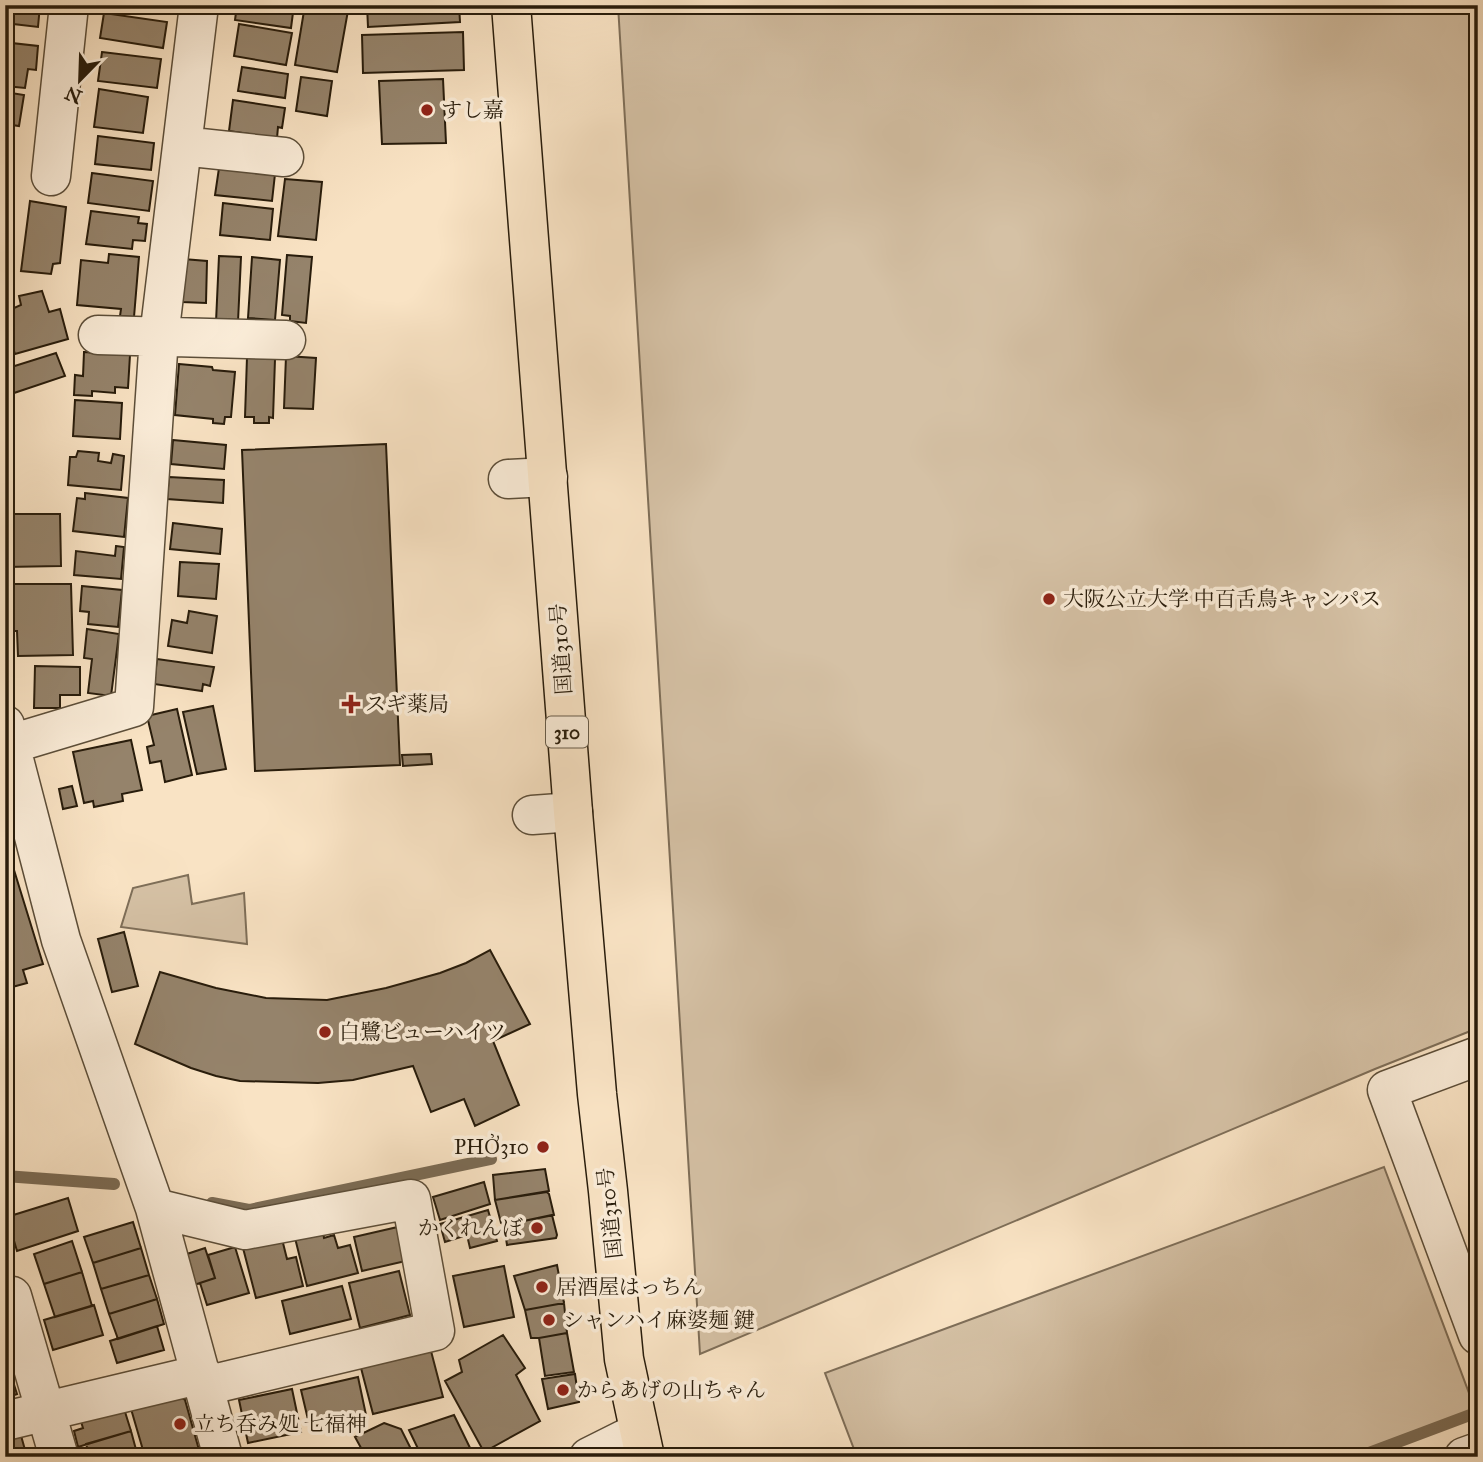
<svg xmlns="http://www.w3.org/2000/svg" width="1483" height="1462" font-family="'IM FELL Great Primer','Noto Serif JP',serif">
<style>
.green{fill:#d5c1a5;stroke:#7e6e58;stroke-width:2}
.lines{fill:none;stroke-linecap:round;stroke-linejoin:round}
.stream{stroke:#7b6b54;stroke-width:12}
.building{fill:#95836b;stroke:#281c0b;stroke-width:2}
.minor-casing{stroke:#5c4e39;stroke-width:41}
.highway-casing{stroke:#281c0b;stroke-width:41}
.minor{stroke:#fbedd9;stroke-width:38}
.highway{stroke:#f9e3c4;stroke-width:38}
.poi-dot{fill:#8f2418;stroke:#fbedd9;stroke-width:2.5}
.labels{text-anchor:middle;stroke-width:7;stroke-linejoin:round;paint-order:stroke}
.shield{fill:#fbedd9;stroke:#675b49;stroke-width:2}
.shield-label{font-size:19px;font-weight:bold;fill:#281c0b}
.poi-label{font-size:21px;fill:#281c0b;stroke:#fbedd9;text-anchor:start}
.street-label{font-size:21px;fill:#281c0b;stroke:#fbedd9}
</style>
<rect width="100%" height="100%" fill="#f9e3c4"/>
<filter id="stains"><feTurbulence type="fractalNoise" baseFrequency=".00286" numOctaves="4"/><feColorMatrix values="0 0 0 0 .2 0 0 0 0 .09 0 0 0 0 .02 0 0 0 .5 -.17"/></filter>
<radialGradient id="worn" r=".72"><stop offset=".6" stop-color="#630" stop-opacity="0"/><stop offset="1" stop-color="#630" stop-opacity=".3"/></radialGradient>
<path class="green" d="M618,5H1478V1028L1375,1069L700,1354Z
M188,875L192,904L244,893L247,944L121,927L133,888Z
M1384,1167L1475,1409L1346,1457H857L825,1373Z"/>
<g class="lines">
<path class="stream" d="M5,1176L114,1184
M212,1203L249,1210L491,1159
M1358,1457L1478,1412"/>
</g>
<path class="building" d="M5,5H40L38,27L5,23Z
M237,5H294L291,28L235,20Z
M305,5L317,8V5H349L337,72L295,65Z
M367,5H459L460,22L368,27Z
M104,13L167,22L163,48L100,38Z
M239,24L292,33L286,65L234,56Z
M463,32L464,70L363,73L362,35Z
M5,34H13L12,43L38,46L36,70L28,69L25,88L5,86Z
M102,52L161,59L157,88L98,81Z
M242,67L288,74L285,98L238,91Z
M301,77L332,81L327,116L296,111Z
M443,79L446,143L382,144L379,81Z
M99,89L148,97L143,133L94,127Z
M5,92L24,95L19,126L5,124Z
M233,100L285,108L282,128L278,127L277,138L229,131Z
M98,136L154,143L151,170L95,164Z
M219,168L275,174L272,201L215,195Z
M92,173L153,181L149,211L88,203Z
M285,179L322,182L316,240L278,236Z
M30,201L66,207L60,263L53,264L51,274L21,271Z
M223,203L273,209L270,240L220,235Z
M91,211L139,217L138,223L147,224L145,241L133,240L132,249L86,244Z
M109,254L139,257L134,317L120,316L121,309L77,305L81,260L108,263Z
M287,255L312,257L306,323L290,321V316L282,315Z
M219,256L241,257L238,322H216Z
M252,257L280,260L275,320L248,318Z
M183,259L207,261L206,303L182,302Z
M42,291L49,312L60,309L68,339L15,354L5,324V312L21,305L19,296Z
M84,352L130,355L128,388L115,387V393L92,391V396L74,395L75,375L83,376Z
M56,353L65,376L5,396V369Z
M286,356L316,358L313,409L284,408Z
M247,357L275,359L273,418L269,417V423H254V417H245Z
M179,364L212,367L213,370L235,372L231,417H225L224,424L213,423V419L175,415Z
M75,400L122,403L120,439L73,436Z
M173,440L226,445L224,469L171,464Z
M386,444L400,765L255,771L242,450Z
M78,451L99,453L98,461L111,463L113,454L124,456L121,490L68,485L70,457H76Z
M169,477L224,480L223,503L167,499Z
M85,493L128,498L124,537L73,531L77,498L85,499Z
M5,514H60L61,566L5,567Z
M173,523L222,529L220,554L170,549Z
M116,546L124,547L121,579L74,575L76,551L115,556Z
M180,562L219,564L216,599L178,596Z
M5,584H71L73,655L18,656L17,631H5Z
M82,586L122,590L118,627L88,624L89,612L80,611Z
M189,611L217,616L212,653L168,646L172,620L187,623Z
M87,629L119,634L111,696L88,693L92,659L84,658Z
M157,659L214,667L210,686L203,684L202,691L154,684Z
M35,666L80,667V695H60V708H34Z
M213,706L226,769L197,774L183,712Z
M177,709L192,775L165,782L161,761L150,763L147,747L154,745L147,716Z
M131,740L142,790L122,794L123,801L94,807L93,801L84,803L73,752Z
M431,754L432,764L403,766L402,755Z
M72,786L77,806L63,809L59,789Z
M14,870L43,964L23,970L27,983L5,989V873Z
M124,932L138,986L112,992L98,939Z
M490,950L530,1024L493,1041L519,1105L475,1126L464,1099L431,1112L413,1066L353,1080L318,1083L240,1081L216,1076L191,1068L135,1044L160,972L216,988L266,998L327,1000L386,988L440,973L466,963Z
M545,1169L549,1191L495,1200L493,1175Z
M484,1182L490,1204L440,1220L433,1197Z
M547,1192L549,1194L554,1215L504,1225L501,1223L495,1200Z
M68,1198L78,1231L17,1251L7,1217Z
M488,1210L497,1241L470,1248L467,1235L445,1242L440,1224Z
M552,1215L557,1235L556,1238L507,1245L504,1225Z
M133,1222L141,1248L93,1263L84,1237Z
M402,1226L410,1260L362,1271L354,1237Z
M323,1231L324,1238L334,1235L338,1248L350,1245L358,1273L307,1286L295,1238Z
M282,1239L287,1259L296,1257L303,1286L256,1298L243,1248Z
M72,1241L82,1272L44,1284L34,1254Z
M235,1247L249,1293L207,1305L200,1283L215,1278L208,1255Z
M141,1248L149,1275L101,1289L93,1263Z
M205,1248L215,1278L194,1285L184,1255Z
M557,1265L564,1303L525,1310L514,1276Z
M504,1266L514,1317L464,1327L453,1276Z
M399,1271L410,1315L360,1328L349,1283Z
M82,1272L92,1306L55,1317L44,1284Z
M149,1275L157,1299L109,1314L101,1289Z
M342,1286L351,1319L290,1334L282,1301Z
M157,1299L164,1324L118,1339L109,1314Z
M564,1303L567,1333L539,1338H531L525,1310Z
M94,1305L103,1335L53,1350L44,1320Z
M157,1326L164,1350L117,1363L110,1341Z
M567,1333L574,1372L545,1376L539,1338Z
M503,1335L525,1368L516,1375L540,1421L484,1452L445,1381L462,1372L459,1360Z
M431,1351L443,1397L373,1414L361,1368Z
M9,1369L17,1394L5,1398V1370Z
M575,1374L579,1402L548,1409L542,1379Z
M358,1377L366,1415L310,1428L301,1390Z
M292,1389L301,1432L248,1443L239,1400Z
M172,1392L185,1400L201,1457H145L129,1402Z
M121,1399L131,1431L78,1447L74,1431L83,1428L78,1412Z
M454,1415L474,1456L422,1457L409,1430Z
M384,1423L401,1429L415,1457H366L355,1437Z
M131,1431L138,1457H90L86,1444Z
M20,1432L27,1457H5V1436Z"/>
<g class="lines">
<g class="minor-casing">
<path id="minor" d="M182,146L284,157
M51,176L69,5
M98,335L286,340
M508,479L548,477
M5,725L61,940L155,1208L223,1457
M11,744L134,707L159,337L199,5
M532,815L573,812
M1478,1056L1387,1090L1478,1335
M155,1208L245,1230L411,1199L435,1331L205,1386
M12,1296L59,1457
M5,1421L202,1374
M589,1457L639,1432
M1464,1457L1478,1452"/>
</g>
<g class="highway-casing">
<path id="highway" d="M511,5L573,812L597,1094L608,1191L624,1359L645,1457"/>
</g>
<use href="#minor" class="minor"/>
<use href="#highway" class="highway"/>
</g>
<g class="poi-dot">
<circle cx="427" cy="110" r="7"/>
<circle cx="1049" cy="599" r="7"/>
<path d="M347.5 693.5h7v7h7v7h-7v7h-7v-7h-7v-7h7z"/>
<circle cx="325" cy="1032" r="7"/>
<circle cx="543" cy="1147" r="7"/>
<circle cx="537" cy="1228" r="7"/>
<circle cx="542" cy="1287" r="7"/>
<circle cx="549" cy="1320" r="7"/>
<circle cx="563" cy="1390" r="7"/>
<circle cx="180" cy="1424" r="7"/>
</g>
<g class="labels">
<rect class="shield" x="546" y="716.5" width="42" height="31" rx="5"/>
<g class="shield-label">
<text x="567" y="739">310</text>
</g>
<g class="poi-label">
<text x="441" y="117">すし嘉</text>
<text x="1063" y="606">大阪公立大学 中百舌鳥キャンパス</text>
<text x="365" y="711">スギ薬局</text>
<text x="339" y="1039">白鷺ビューハイツ</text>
<text x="529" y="1154" text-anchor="end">PHỞ310</text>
<text x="523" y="1235" text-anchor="end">かくれんぼ</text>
<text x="556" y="1294">居酒屋はっちん</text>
<text x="563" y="1327">シャンハイ麻婆麺 鍵</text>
<text x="577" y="1397">からあげの山ちゃん</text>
<text x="194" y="1431">立ち呑み処 七福神</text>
</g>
<g class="street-label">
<text transform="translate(561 649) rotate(-94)" y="7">国道310号</text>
<text transform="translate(610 1213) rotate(-96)" y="7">国道310号</text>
</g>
</g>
<rect width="1483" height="1462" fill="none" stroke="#f9e3c4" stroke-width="28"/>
<rect x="7" y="7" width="1469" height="1448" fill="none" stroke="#281c0b" stroke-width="3.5"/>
<rect x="14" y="14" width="1455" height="1434" fill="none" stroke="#281c0b" stroke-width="2"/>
<g transform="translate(80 80) rotate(203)" stroke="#fbedd9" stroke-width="5" paint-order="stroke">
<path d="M0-5L12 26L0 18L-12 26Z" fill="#281c0b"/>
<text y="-10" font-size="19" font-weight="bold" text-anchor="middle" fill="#281c0b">N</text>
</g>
<rect width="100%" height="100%" filter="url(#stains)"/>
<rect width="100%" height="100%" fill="url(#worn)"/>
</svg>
